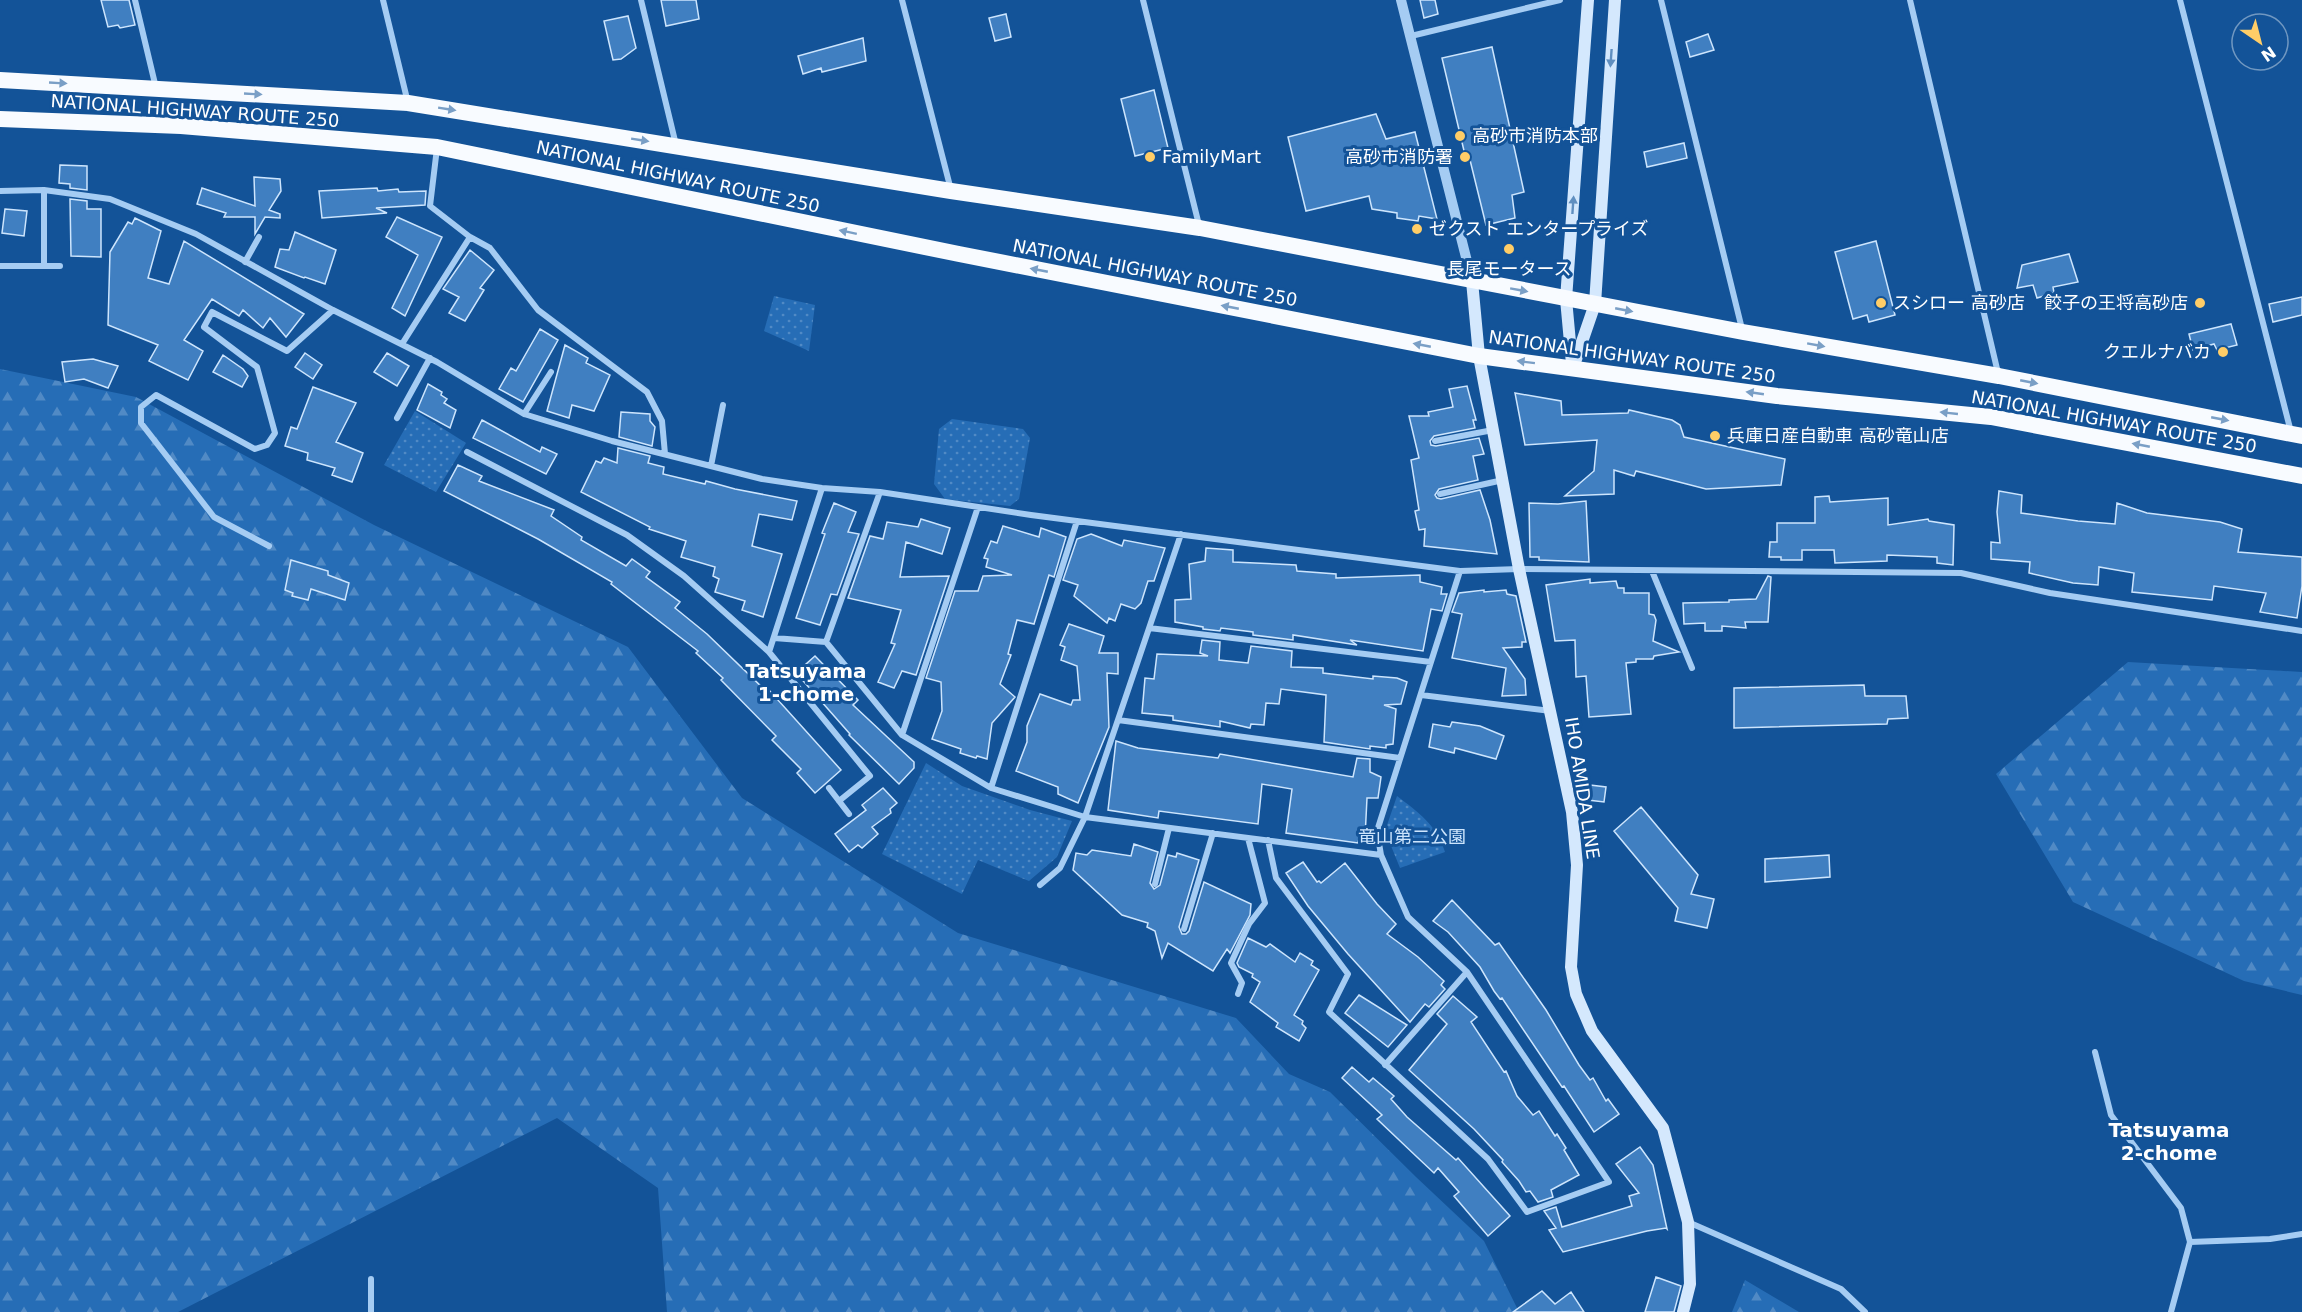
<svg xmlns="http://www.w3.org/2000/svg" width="2302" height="1312" font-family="'DejaVu Sans','Noto Sans JP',sans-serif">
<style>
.forest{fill:url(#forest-firs)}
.park{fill:url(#park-dots)}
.building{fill:#407fc1;stroke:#cde5fd;stroke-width:1.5}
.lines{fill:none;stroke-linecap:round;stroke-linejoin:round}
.minor{stroke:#a5ccf3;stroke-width:6}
.tertiary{stroke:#a5ccf3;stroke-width:10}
.secondary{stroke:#d4e8fd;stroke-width:12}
.trunk{stroke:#f8fbff;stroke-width:16}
.oneway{fill:#608fc0}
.oneway2{fill:#7a9fc6}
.poi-dot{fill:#ffcd67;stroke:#135398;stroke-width:2}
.labels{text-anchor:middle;stroke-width:6;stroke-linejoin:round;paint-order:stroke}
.street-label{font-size:18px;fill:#fff;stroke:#135398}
.poi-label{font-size:18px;fill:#fff;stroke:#135398;text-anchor:start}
.park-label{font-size:18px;fill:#cde5fd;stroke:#135398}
.neighbourhood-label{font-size:20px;font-weight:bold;fill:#fff;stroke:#135398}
</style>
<defs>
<pattern id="forest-firs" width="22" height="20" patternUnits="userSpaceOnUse" patternTransform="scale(1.5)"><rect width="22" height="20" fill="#266db6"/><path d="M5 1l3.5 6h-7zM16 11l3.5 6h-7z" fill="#518ac5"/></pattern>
<pattern id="park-dots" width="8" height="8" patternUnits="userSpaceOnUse" patternTransform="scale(1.5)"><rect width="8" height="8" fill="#266db6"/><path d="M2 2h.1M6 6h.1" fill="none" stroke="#518ac5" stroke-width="1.8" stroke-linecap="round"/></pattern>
</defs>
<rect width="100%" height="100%" fill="#135398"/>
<path class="forest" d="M0,369L136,397L374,525L628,647L742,798L958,933L1236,1018L1289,1074L1330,1092L1416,1177L1484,1241L1519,1312H667L658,1188L557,1118L178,1312H0Z
M2128,662L2302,672V995L2244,981L2073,902L1996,774Z
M1745,1280L1799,1312H1732Z"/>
<path class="park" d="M774,296L815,305L809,351L764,331Z
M415,411L466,443L436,492L384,465Z
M952,419L1023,429L1030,438L1019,499L1010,506L945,499L934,484L939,429Z
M926,763L962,786L1030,810L1072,821L1057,857L1029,881L978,860L962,894L882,854Z
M1397,796C1418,812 1437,825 1445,852L1400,868L1385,831Z"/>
<path class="building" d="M101,0H129L135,25L120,28L118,25L108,27Z
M661,0H696L699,19L666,26Z
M1420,0H1435L1438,14L1424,18Z
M1006,14L1011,37L995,41L989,18Z
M628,16L636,48L621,59L613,60L604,21Z
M1708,34L1714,50L1690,57L1686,42Z
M863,38L866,61L822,72L821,68L803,74L798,56Z
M1492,47L1524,192L1512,195L1515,218L1486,225L1470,160L1465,155L1442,58Z
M1154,90L1168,148L1135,156L1121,99Z
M1376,114L1386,139L1415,132L1437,219L1419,216L1418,221L1397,218V213L1372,209L1369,196L1306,211L1288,137Z
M1684,143L1687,158L1647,167L1644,152Z
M60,165L87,166V190L70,188V184L59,183Z
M254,177L280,179L281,191L269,210L280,214V218L265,217L255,234V217H224L226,213L197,204L202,188L255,206Z
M377,188L378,191L398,189L399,192L426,191L425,205L376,208L387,213L322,218L319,191Z
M70,199L87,201V209H101V257L71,256Z
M5,209L27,211L24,236L2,233Z
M397,217L442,237L405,316L392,308L418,255L386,237Z
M135,218L161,231L148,278L169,284L184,241L304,314L286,337L270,318L263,328L243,310L239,316L212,299L184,340L203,351L188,380L149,361L158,345L108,325L110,252L128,222L132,224Z
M295,232L336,250L325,284L305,277L304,278L275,267L280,249L289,250Z
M1876,241L1895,315L1869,322L1867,315L1853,319L1835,252Z
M470,250L494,270L480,288L484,290L465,321L449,313L459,297L443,289Z
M2069,254L2078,282L2053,287L2054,293L2037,298L2033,285L2017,288L2022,265Z
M2302,297V315L2273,322L2269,304Z
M2231,324L2237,345L2217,350L2214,344L2193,350L2189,334Z
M540,329L558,340L523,402L499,389L511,368L516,371Z
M565,345L588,358L586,363L610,375L594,411L572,405L569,418L547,411Z
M305,353L322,365L313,379L295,367Z
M387,353L409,366L397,386L374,372Z
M223,355L243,369L248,376L242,387L213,372Z
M93,359L118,366L108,388L84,379L65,382L62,362Z
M428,384L442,392L441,395L447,399L444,403L456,410L450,428L417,410Z
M1467,386L1476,420H1473L1475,428L1434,436L1430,441L1431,445L1436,446L1479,438L1484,454L1473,456L1478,480L1439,489L1435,495L1437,498L1441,499L1480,490L1490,520L1497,554L1424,546L1425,529L1419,530L1415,511L1419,510L1411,460L1419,458L1409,416H1429L1428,412L1453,407L1449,389Z
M313,387L356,403L336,442L363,453L352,482L332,475L335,468L307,460L308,453L285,446L291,427L297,429Z
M1515,393L1561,401L1562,415L1628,413L1629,410L1672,420L1680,425L1684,437L1785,459L1781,485L1706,489L1636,471L1634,476L1614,470V494L1565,496L1594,471L1597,440L1525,445Z
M621,412L650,414V421L655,427L652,446L619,437Z
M482,420L540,452L542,447L557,454L546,474L473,438Z
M618,448L650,456L648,463L664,467L663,474L705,484L706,481L735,489L797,501L792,520L759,514L752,546L782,554L763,617L742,610L745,601L715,592L719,579L713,576L715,567L681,557L686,541L649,529L650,527L581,492L596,461L601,463L604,458L617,463Z
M458,465L482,476L479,481L554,510L551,516L582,537L581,540L626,566L632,559L650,572L646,577L680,602L675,608L707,634L767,692L769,690L841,770L815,793L797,773L801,769L772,740L776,736L721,680L723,678L696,653L698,651L611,584L612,582L538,539L444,491Z
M1999,491L2022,495L2021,513L2078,521L2115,524L2117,503L2147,513L2220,522L2242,529L2238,552L2302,557V586L2297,618L2260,612L2266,593L2214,586L2212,600L2132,592L2134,573L2099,567L2098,585L2073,583L2029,573L2030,562L1991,559V542L2000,543L1997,512Z
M1829,496L1830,502L1888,498V525L1928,519L1929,521L1954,525L1953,565L1937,563V557L1887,555V561L1835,563L1834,550H1802V560H1781V557H1769L1770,542H1777V523H1815V497Z
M1586,501L1589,562L1539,560V557H1530L1529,503L1558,504Z
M834,503L856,512L848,532L859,534L837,595L831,594L820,625L796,618L825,534L822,533Z
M921,519L950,528L942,554L906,542L900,577L949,576L916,675L902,671L894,688L878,682L895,644L891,643L901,610L848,598L870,536L883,539L887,522L918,527Z
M1003,526L1039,537L1041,528L1066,537L1054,577L1049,575L1034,624L1017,620L1008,654L1011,655L1000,684L1015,697L992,723L987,759L977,756L976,758L960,753L961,749L932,739L942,711L941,682L926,678L955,591H978L983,576L1012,575L986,567L988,559L984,558L991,541L997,543Z
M1091,534L1122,546L1124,540L1165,548L1154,581H1148L1141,603L1135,609L1121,604L1115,621L1109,618L1107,623L1074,596L1078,585L1063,580L1077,539Z
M1206,548L1233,550V562L1296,565L1297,571L1336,574V578L1420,575V582L1442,587L1441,594H1447L1442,611L1431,609L1423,651L1350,640L1357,645L1293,635V640L1253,635V632L1221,628L1220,631L1203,629V627L1175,622V600L1191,599L1189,564L1205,561Z
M291,560L328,571V575L349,583L345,600L311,589L308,600L292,596L293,593L285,590Z
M1768,576L1771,577L1768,622H1745L1746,628L1722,626V631H1705V623L1684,624L1683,603L1729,602V600L1756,599Z
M1590,579V583L1616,581L1618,588H1624V593H1649V614L1654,615L1656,620L1653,641L1679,652L1654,656L1653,659H1636V662L1626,663L1631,714L1589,717L1586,676L1576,677L1575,640L1555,641L1546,585Z
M1484,590V592L1506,590L1507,594L1516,596L1526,642H1522V647L1503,648L1525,679L1526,695L1502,696L1506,668L1452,658L1462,614L1452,612L1459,593Z
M1069,624L1104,636L1099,653H1118V674L1107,673L1109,727L1078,803L1058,794V787L1016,771L1027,742V726L1040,694L1071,705L1073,700H1080L1077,666L1061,660L1065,647L1060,645Z
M1202,640L1220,642L1219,660L1248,663L1251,646L1292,651L1291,667L1323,668V673L1373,679V676L1397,678L1407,682L1401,704L1384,705L1396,709L1393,744L1386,745V748L1370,746V749L1324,742L1326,695L1281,689L1279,704L1266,703L1264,725L1251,724L1250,728L1220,721V727L1173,720V716L1142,713L1145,678L1154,679L1157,654L1208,656L1200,653Z
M815,656L858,700L853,705L914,762V768L899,784L849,735L850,734L798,675L806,667L805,665Z
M1864,685L1865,696H1906L1908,718L1888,719L1887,724L1734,728V688Z
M1452,722L1480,726L1504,736L1496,759L1455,748L1454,753L1429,747L1433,724L1450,727Z
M1116,741L1138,748L1218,758L1220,754L1353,777L1357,758L1370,759V772L1381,777L1378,798H1367L1365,838L1359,839L1358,843L1286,833L1292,789L1262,784L1258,824L1159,811L1158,818L1108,810Z
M1590,785L1606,787L1604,802L1588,800Z
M883,788L897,803L890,809L891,813L872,827L878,834L862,848L858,845L849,852L835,834L866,810L862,805Z
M1641,807L1698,875L1691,894L1714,899L1707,928L1675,921L1678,908L1614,831Z
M1134,844L1158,852L1150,883L1154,889L1160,885L1168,855L1176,857L1177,853L1199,860L1179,927L1182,934H1186L1189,931L1204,882L1251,904L1250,915L1230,953L1227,949L1213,971L1168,943L1162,958L1155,931L1147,927L1148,923L1122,915L1073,870L1076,853L1087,855L1092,850L1131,856Z
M1829,855L1830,877L1765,882V859Z
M1303,862L1317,882L1319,881L1321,883L1345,863L1377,904L1396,924L1387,934L1418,957L1444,981L1441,985L1445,989L1429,1007L1425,1004L1410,1022L1348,954L1308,906L1286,873Z
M1452,900L1495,945L1499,943L1546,1010L1579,1065L1590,1080L1593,1078L1606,1101L1608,1099L1619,1114L1594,1132L1564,1086L1562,1087L1502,998L1500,999L1494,991L1480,967L1448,932L1433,921Z
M1248,938L1266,947L1270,944L1295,962L1300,953L1313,961L1311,965L1319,970L1294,1015L1303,1021L1302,1024L1306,1028L1299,1041L1276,1027L1278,1023L1250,1002L1260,982L1252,977L1253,974L1239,967L1237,963Z
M1359,995L1407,1025L1388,1047L1345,1013Z
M1453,996L1477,1017L1471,1022L1504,1072L1506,1071L1517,1096L1533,1115L1539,1111L1555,1136L1557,1134L1566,1148L1564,1150L1579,1175L1551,1190L1553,1197L1538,1202L1530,1191L1526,1192L1519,1181L1502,1162L1503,1160L1474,1129L1409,1070L1447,1024L1437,1014Z
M1352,1067L1369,1082L1373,1078L1394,1096L1391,1099L1407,1117L1456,1160L1458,1158L1510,1216L1488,1236L1454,1196L1459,1192L1438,1168L1434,1173L1417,1157L1377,1119L1382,1115L1342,1078Z
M1640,1147L1653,1165L1667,1229L1666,1228L1647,1231L1563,1252L1549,1230L1556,1228L1544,1211L1556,1207L1562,1227L1632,1206L1629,1196L1639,1193L1616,1164Z
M1656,1277L1681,1286L1674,1312H1645Z
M1542,1291L1555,1304L1571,1292L1584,1312H1513Z"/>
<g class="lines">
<path class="minor" d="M135,0L156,88
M383,0L408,103
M641,0L676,145
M902,0L951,190
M1143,0L1199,225
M1661,0L1742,329
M1910,0L1998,373
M2180,0L2291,432
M1411,36L1560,0
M437,148L430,206L470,237L490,248L538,310L647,392L662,421L665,454
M0,191L44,190L110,199L196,234L333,310L437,362L524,414L612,441L762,479L822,488L880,492L1031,515L1460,571L1519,569L1961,573L2050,593L2302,631
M245,262L259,237
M44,265V190
M0,266H60
M402,344L470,237
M524,414L551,372
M397,418L430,358
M1435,441L1493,430
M467,452L627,535L684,576L769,652L870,776L839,801
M711,466L723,405
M1440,494L1503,480
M269,546L214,517L141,423V407L156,395L255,449L267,445L275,433L257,367L204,327L212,312L287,351L333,310
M1652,571L1692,668
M1149,628L1431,662
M774,638L826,642L902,735L991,788L1085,817L1381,855
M826,642L880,492
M769,652L822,488
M1421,695L1551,711
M1118,720L1400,758
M902,735L978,507
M829,788L849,814
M991,788L1077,521
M1268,840L1276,878L1348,974L1329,1012L1488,1159L1527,1212L1609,1182L1467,972L1408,917L1381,855L1377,831L1460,571
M1155,884L1169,828
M1040,885L1060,868L1085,817L1181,534
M1184,929L1213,833
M1238,994L1242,983L1231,963L1249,924L1265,903L1248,838
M2095,1052L2111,1115L2181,1208L2190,1242L2171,1312
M1385,1065L1467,972
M1688,1222L1841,1289L1865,1312
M2190,1242L2270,1239L2302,1234
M371,1312V1279"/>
<path class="tertiary" d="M1401,0L1472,281"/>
<path class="secondary" d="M1472,281L1479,356L1519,569L1572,812L1577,865L1571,967L1576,994L1592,1031L1663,1128L1688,1222L1690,1284L1683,1312
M1572,364L1566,299L1588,0
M1573,368L1595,304L1615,0"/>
<path class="trunk" d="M0,80L408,103L951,191L1200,228L1743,332L1999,376L2302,436
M0,119L181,126L437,147L959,254L1479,356L1777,396L1991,417L2302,476"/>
</g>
<defs><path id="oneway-solid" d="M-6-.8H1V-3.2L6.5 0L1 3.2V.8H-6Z" transform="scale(1.5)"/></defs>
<g class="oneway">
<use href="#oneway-solid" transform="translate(1611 58) rotate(94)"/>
<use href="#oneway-solid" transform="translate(1573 205) rotate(-86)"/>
</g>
<g class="oneway2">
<use href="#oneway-solid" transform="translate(58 83) rotate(3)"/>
<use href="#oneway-solid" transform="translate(253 94) rotate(3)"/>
<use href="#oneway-solid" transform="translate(447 109) rotate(9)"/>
<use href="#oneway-solid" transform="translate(640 140) rotate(9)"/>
<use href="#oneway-solid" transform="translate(848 232) rotate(-168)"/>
<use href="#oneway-solid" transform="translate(1039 270) rotate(-169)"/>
<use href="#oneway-solid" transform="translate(1519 290) rotate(10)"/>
<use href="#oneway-solid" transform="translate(1230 307) rotate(-169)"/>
<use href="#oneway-solid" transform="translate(1624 310) rotate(11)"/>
<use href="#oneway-solid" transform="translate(1422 345) rotate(-169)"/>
<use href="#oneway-solid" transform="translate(1816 345) rotate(10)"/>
<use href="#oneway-solid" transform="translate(1526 362) rotate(-173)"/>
<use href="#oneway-solid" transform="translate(2029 382) rotate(11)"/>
<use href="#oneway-solid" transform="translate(1755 393) rotate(-172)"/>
<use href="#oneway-solid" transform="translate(1949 413) rotate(-174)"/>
<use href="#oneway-solid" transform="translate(2220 419) rotate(11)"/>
<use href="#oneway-solid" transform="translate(2141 445) rotate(-169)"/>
</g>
<g class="poi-dot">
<circle cx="1460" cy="136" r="6"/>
<circle cx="1150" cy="157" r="6"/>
<circle cx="1465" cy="157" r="6"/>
<circle cx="1417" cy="229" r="6"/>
<circle cx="1509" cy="249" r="6"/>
<circle cx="1881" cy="303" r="6"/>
<circle cx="2200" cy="303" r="6"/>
<circle cx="2223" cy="352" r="6"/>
<circle cx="1715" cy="436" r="6"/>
</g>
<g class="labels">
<g class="street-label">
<text transform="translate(195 111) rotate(4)" y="6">NATIONAL HIGHWAY ROUTE 250</text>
<text transform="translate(678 177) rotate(12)" y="6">NATIONAL HIGHWAY ROUTE 250</text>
<text transform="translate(1155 273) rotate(11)" y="6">NATIONAL HIGHWAY ROUTE 250</text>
<text transform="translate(1632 357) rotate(8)" y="6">NATIONAL HIGHWAY ROUTE 250</text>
<text transform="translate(2114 422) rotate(10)" y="6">NATIONAL HIGHWAY ROUTE 250</text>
<text transform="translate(1582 788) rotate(81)" y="6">IHO AMIDA LINE</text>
</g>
<g class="poi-label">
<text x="1472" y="142">高砂市消防本部</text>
<text x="1162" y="163">FamilyMart</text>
<text x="1453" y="163" text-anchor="end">高砂市消防署</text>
<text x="1429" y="235">ゼクスト エンタープライズ</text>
<text x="1509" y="275" text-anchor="middle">長尾モータース</text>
<text x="1893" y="309">スシロー 高砂店</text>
<text x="2188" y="309" text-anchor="end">餃子の王将高砂店</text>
<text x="2211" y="358" text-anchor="end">クエルナバカ</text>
<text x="1727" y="442">兵庫日産自動車 高砂竜山店</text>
</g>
<g class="park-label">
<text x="1412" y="843">竜山第二公園</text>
</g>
<g class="neighbourhood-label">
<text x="806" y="678">Tatsuyama<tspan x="806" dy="23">1-chome</tspan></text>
<text x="2169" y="1137">Tatsuyama<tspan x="2169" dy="23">2-chome</tspan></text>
</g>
</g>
<g transform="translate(2260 42) rotate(145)"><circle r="28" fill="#135398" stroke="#7198c1" stroke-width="1.5"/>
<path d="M0-4.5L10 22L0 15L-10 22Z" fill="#ffcd67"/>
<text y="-9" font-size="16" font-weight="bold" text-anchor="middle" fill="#ffffff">N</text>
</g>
</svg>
